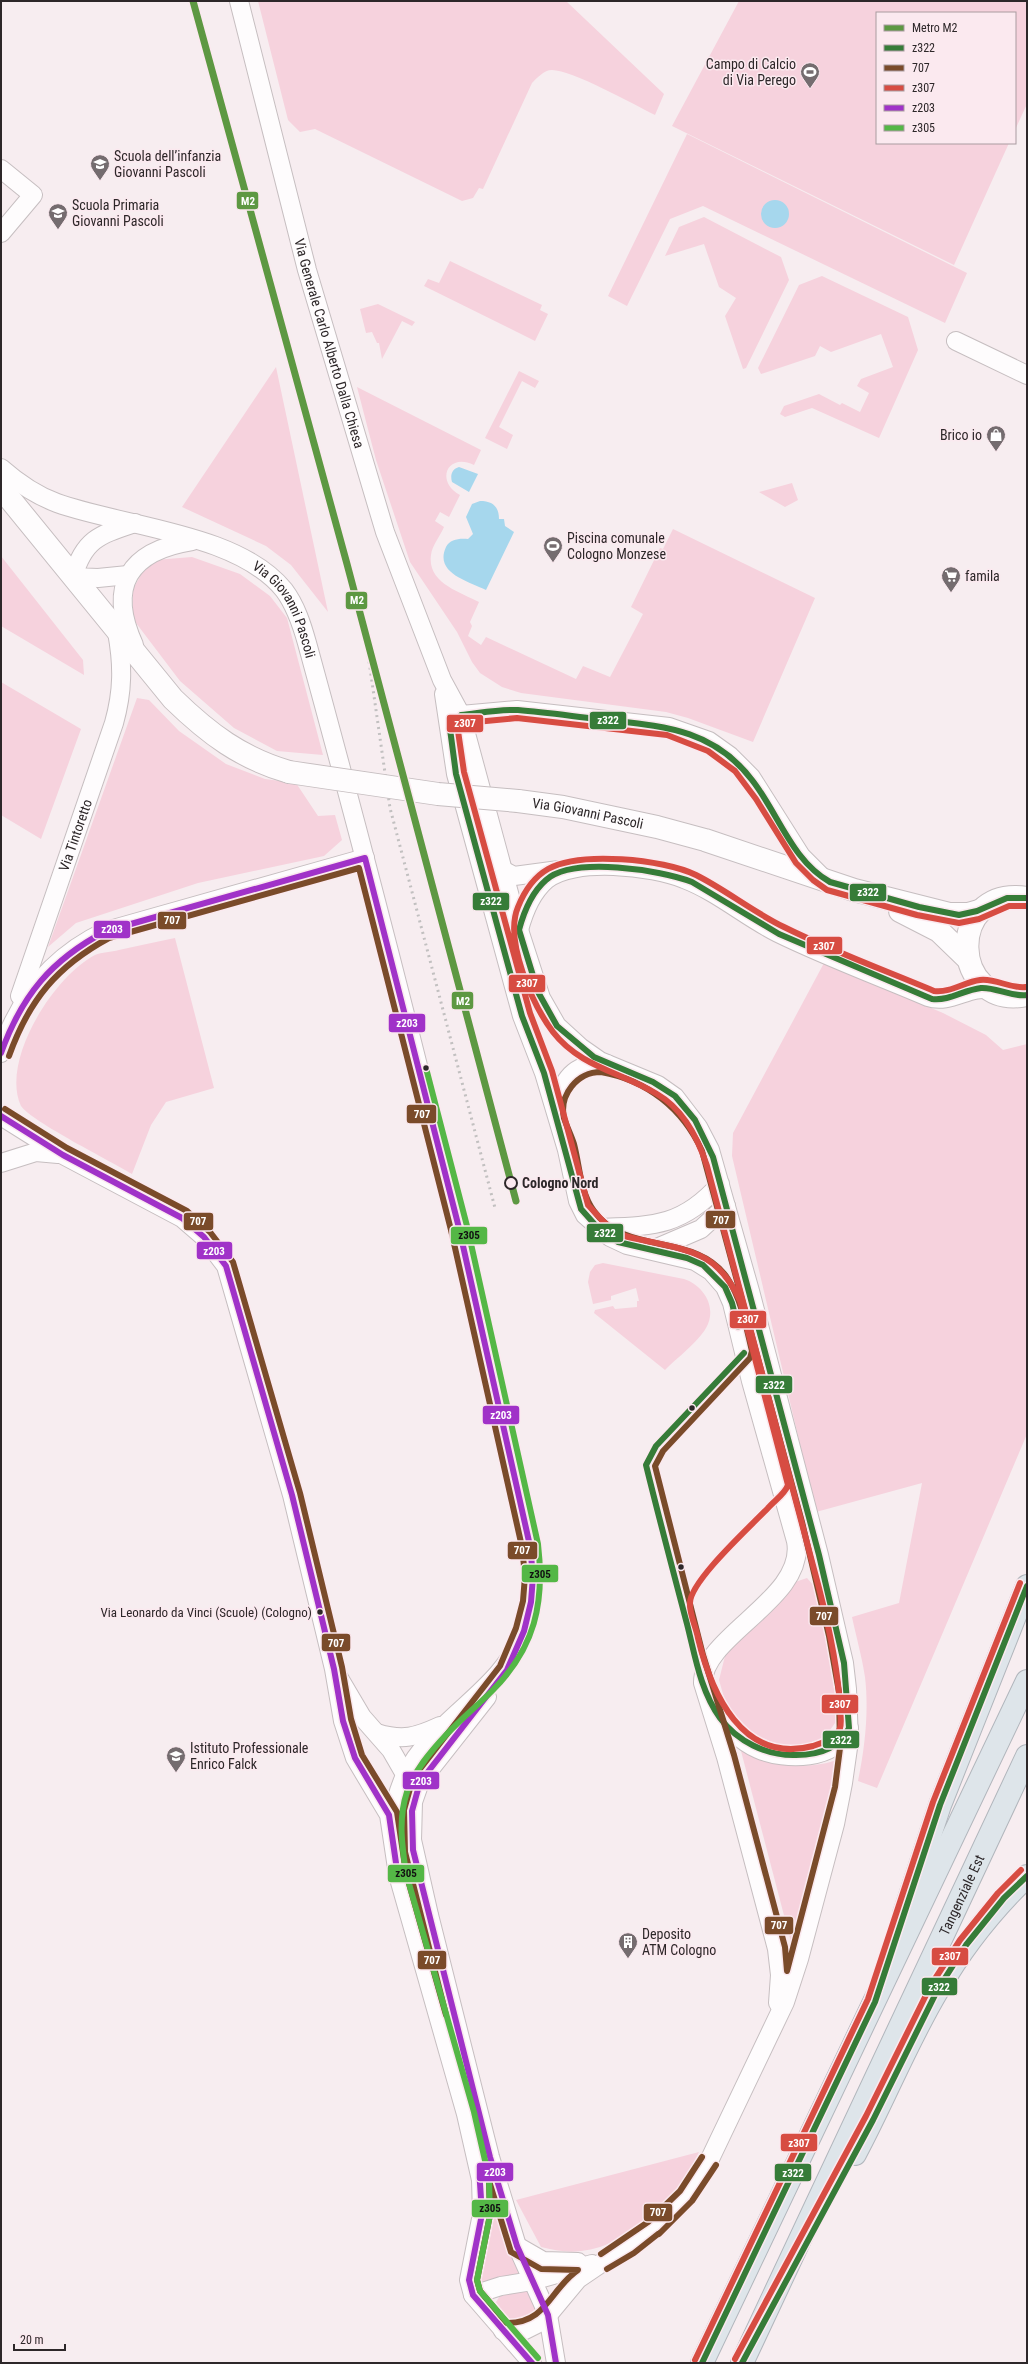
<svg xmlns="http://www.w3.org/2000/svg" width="1028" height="2364" font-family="'Roboto Condensed',sans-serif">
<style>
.green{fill:#f6d2dd}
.water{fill:#a6d7ed}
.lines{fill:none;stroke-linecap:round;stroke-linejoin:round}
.street-casing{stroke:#c6bec0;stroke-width:20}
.secondary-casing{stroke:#c6bec0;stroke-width:24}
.highway-casing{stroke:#b1b6bc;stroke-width:24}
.street{stroke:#fefcfd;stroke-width:18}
.secondary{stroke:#fefcfd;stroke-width:22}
.highway{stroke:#dee5ea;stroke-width:22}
.rail{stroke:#c2c0c0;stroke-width:3;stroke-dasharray:2 4;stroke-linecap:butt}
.secondary-bridge-casing{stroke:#c6bec0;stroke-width:24;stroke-linecap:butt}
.secondary-bridge{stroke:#fefcfd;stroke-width:22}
.bus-1-casing{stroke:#fbe9ef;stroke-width:9}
.bus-2-casing{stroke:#fbe9ef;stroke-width:9}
.bus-3-casing{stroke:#fbe9ef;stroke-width:9}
.bus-4-casing{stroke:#fbe9ef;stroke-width:9}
.bus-5-casing{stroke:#fbe9ef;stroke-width:9}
.bus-1{stroke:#367c38;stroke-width:6}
.bus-2{stroke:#7a4b2a;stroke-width:6}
.bus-3{stroke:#d74c42;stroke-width:6}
.bus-4{stroke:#a032c8;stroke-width:6}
.bus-5{stroke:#54b746;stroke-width:6}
.metro-1-casing{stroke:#fbe9ef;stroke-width:10}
.metro-1{stroke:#5d9842;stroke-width:7}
.bus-dot{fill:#2d2729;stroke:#fbe9ef;stroke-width:1.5}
.stop-dot{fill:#fbe9ef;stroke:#2d2729;stroke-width:2}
.labels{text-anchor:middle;stroke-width:3;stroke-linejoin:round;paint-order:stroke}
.bus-label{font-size:13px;fill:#2d2729;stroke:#fbe9ef;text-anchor:end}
.poi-label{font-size:14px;fill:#2d2729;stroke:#fbe9ef;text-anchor:start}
.street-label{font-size:14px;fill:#2d2729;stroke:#fbe9ef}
.stop-label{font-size:14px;font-weight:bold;fill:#2d2729;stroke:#fbe9ef;text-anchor:start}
.line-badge{stroke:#fbe9ef;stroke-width:1.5}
.badge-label{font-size:11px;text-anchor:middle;font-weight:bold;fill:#fff}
.pale-badge-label{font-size:11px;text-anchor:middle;font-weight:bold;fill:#111}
</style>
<rect width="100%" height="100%" fill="#f7edf0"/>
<path class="green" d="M258,1H566L664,94L655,115C633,104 572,70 552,70C544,70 537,78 532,83L483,189L479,188L473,198L462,201L315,129L300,132L288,120Z
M739,1H1027V104L1015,130V13H877V143H1009L954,265L672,126Z
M687,134L967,273L945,323L703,206L670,219L627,306L608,296Z
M704,217L781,257L789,280L746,368L743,369L725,316L736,298L719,287L704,244L665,256L679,227Z
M450,261L542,305L540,310L548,314L535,341L424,286L428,279L439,283Z
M822,276L908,317L918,350L879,438L812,408L785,417L780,414L784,406L819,394L840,405L842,403L860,412L869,393L857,386L861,379L893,367L881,334L831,352L820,346L815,356L761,374L758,368L799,285Z
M378,304L415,322L412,326L402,321L382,359L379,343H377L372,332L366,333L360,309Z
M276,367L328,612L291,565L266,546L182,507Z
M519,371L539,381L535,388L522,381L499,427L513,435L507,449L485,438Z
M357,387L481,450L474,465C447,452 435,482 460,495L449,517L440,512L435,521L444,527C440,536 432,546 431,555C427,583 460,592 479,602L470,622L472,626L468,636L481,645L486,637L576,679L583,666L610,677L643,614L631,607L660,548L663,549L673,529L815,598L753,742L688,718L666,712L521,693L502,687L480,673L472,662L457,632L410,562L376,460Z
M792,483L798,500L785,507L759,492Z
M1,556L83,660L84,675L1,626Z
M192,557L240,574L270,596L287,618L323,755L277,751L234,728L180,681L133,619V589L142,573L155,560Z
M1,682L81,729L41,839L1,815Z
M137,698L149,700L179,731L226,764L265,779L296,783L318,816L335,815L342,840L324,856L198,883L76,923L48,947Z
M175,938L214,1088L166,1102L151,1125L132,1174C111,1161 32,1122 21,1106C0,1061 54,976 95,955C102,952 111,952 119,950C137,946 156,942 175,938Z
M824,963L943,1013L986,1035L1003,1050L1027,1044V1434L877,1788L858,1781C865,1747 869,1711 865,1677C862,1657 856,1636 852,1617L899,1603L922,1483L816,1512L732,1156L733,1133Z
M603,1263L684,1279C703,1285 718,1307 706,1328C698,1342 677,1358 665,1370L594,1313L595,1310L613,1306L615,1309L637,1307V1301H639L636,1288L611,1296V1300L593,1304L588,1282L590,1272L595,1265Z
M807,1578L814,1586L828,1633L836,1686L835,1723L821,1743L801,1747L782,1746L755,1735L727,1708L719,1680L726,1652L792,1583Z
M741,1751C777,1764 803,1772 840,1759L792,1946Z
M699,2152C678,2198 633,2245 581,2251C567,2253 554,2250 541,2247L516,2200Z
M496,2201L509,2248L519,2275L480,2282L476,2281C477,2267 484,2258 488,2245C491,2231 491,2216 489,2202Z
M526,2290L537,2310C526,2320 518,2324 503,2320L496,2302L503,2291Z"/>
<path class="water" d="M761 214a14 14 0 1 1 28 0a14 14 0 1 1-28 0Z
M459,467L478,474L469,492L452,482C450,475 452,469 459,467Z
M480,501C492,501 499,506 499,519H504L505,526L514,532L486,590C468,581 434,573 446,547C450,539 460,538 468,539L473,534L466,517L472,504Z"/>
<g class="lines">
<g class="street-casing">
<g id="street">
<path id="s1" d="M239,1L307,270L385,532L442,680L461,715L519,930L541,998L557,1026L580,1047L600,1061L658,1085L675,1097L698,1127L710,1150L750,1291L819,1555L844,1663L847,1689L849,1741L843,1783L835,1824L799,1959L785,2002L709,2161L686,2196L653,2228L578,2279L548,2315L539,2323L523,2331H503"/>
<path d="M1,169L33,195L1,233"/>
<path d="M956,341L1027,375"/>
<path id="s2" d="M1,468C18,483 35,495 57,503C124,527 238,533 284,590C296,606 302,625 307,643C389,942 465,1243 530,1546C533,1575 534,1603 524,1631C502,1692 433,1718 405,1776C397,1792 394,1808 392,1826"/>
<path d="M128,575L98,578L73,577C84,539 99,535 135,523"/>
<path d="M134,645C107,586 129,551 192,541"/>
<path d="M444,694L456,774L522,1016L544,1073L567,1150L578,1201L585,1215L610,1237L627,1245L695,1261L711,1271L725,1287L732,1303L751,1381L796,1541C807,1598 702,1636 703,1683L726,1757L777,1949L780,1975L778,2003"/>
<path d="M454,724L461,715L517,710L669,727L709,741L730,756L751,777L801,856L824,879"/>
<path d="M497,867L514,876L559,870"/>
<path d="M519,930C524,911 531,893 546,880C573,857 653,866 684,879C718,892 746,917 778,933C827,957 879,976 928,997C951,1005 970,984 991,990"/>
<path id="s3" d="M20,996L114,723C123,691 123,665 117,632"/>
<path d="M1,1053C19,997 53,956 106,931L365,858"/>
<path d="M556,1111C561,1080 574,1062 607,1064"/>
<path d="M1,1116L63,1155L182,1218L204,1237L226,1266L292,1495L334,1669L343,1721L355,1758L389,1815L398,1875L466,2114L481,2180L482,2214L469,2280L473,2295L532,2363"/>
<path d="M1,1163L36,1152L58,1154"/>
<path d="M598,1228C652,1226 682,1227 720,1184"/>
<path d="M652,1250L701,1229L726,1206"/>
<path d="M339,1678L362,1717L391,1750L410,1783"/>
<path d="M487,1697L420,1782L413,1802L412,1840L429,1915L490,2157L517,2246L548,2315L556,2363"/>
<path d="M717,1712C726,1727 742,1742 758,1749C785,1761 837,1761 849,1728"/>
<path d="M377,1733C403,1741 416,1737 440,1726"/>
<path d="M517,2246L543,2261L578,2262"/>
<path d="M473,2295L501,2286L532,2281L592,2264"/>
</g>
</g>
<g class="secondary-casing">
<g id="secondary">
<path d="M1,488L173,699C209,734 241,758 289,772"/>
<path id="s4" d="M518,801L563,807L657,827L705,840L854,890L949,914H968L982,910"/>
<path d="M1027,898C945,885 950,1011 1027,995"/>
<path d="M900,911L939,931L967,958"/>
</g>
</g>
<g class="highway-casing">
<g id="highway">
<path d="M904,1914L940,1805L1027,1586"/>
<path d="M855,2154C884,2100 908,2039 939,1988C963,1946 993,1909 1027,1876"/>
<path d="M702,2363L1027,1681"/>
<path id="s5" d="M742,2363L1027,1756"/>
</g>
</g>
<use href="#street" class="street"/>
<use href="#secondary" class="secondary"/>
<use href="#highway" class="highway"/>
<path class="rail" d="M364,626L390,808L495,1208"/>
<g class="secondary-bridge-casing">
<path id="secondary-bridge" d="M289,772L438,794L518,801"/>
</g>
<use href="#secondary-bridge" class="secondary-bridge"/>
<g class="bus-1-casing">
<path id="bus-1" d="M450,729L456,774L478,855L522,1016L544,1073L581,1209L598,1228L618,1242L687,1258L703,1265L725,1287L732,1303L738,1327
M450,729L461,715C480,713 500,709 518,710C544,712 571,716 597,719C657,726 711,726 752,780C778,813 792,861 830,882L919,907L959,915L977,911L1007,898H1027
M519,930L538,992L557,1026L594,1057L653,1082L675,1096L695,1120L713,1157L819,1555L844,1663L849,1728C839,1749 818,1755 796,1755C766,1756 737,1741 720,1718C700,1690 695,1655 687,1624C673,1571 659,1518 646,1465L656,1446L744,1353
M519,930C524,911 531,893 546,880C573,856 661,870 692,882L779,934L932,999C950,1001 963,990 981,988C996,987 1010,997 1027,995
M702,2363L875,2002L940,1805L1027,1586
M742,2363L873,2120L938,1989L966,1945L1004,1898L1027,1876"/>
</g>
<g class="bus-2-casing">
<path id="bus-2" d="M601,1072C647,1080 683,1109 702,1151L802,1522L829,1636L839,1692L840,1748L835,1787L787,1971L785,1947L734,1755L703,1655L655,1466L663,1451L750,1358L752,1351C746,1327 742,1301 728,1279C697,1231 626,1257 594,1211C580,1192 580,1167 574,1144C571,1135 567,1127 564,1118C559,1095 577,1072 601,1072Z
M5,1109L67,1148L187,1211L210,1232L233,1262L300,1493L342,1667L351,1719L362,1755L397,1812L406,1873L446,2015L405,1852L404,1810L413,1778L500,1666L516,1628L523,1601L525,1576L522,1547L451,1230L359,868L109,938C57,966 29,1000 9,1056
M489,2181L511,2252L541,2269L578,2270C550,2289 547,2323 507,2323L480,2291L477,2280L490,2215Z
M659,2234L692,2201L716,2165
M601,2254L648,2222L680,2191L702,2157
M607,2269L634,2253L658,2234"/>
</g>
<g class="bus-3-casing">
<path id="bus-3" d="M1026,987C1010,989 996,978 980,980C964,982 951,993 934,991C884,970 832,951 784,927C753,912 726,890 696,875C663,859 580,851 548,869C534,877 524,892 518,907C504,940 532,1004 553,1032C580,1067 621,1072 657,1094C683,1109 698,1138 707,1166L819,1588C829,1627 838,1667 840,1707C840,1714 842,1722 840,1728C837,1738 822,1743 813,1746C742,1765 711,1692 698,1638C696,1627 689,1613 690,1603C690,1581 752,1525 768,1508C774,1501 785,1494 788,1485L740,1301C719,1254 693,1251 647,1241C639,1239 628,1238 620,1234C607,1227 598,1216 588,1205L552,1071L530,1013L464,772L458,731L465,723L517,718L667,735L708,751L735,771L756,799L796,863L813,880L827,890L917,915L959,923L979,919L1009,906H1026
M735,2359L866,2116L931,1985L960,1940L998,1893L1021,1870
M695,2360L868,1999L933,1802L1020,1583"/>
</g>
<g class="bus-4-casing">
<path id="bus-4" d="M1,1053C22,995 51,960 106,931L365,858L459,1228L530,1546L533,1576L531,1602L524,1631L507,1670L420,1782L412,1811L413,1850L490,2157L517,2246L548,2315L556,2363
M1,1116L63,1155L182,1218L204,1237L226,1266L292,1495L334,1669L343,1721L355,1758L389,1815L396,1863
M479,2168L482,2214L469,2280L473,2295L532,2363"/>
</g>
<g class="bus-5-casing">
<path id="bus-5" d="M426,1068L467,1226L538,1544C545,1603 535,1648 492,1691C477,1706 461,1719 446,1735C430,1752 415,1770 407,1792C398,1819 402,1846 406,1873L474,2112L489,2178L490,2215L477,2280L480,2291L538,2358"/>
</g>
<use href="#bus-1" class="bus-1"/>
<use href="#bus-2" class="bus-2"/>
<use href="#bus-3" class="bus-3"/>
<use href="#bus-4" class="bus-4"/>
<use href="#bus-5" class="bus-5"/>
<g class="metro-1-casing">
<path id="metro-1" d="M193,1L347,564L516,1201"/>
</g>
<use href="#metro-1" class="metro-1"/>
</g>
<defs>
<g id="stadium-pin" transform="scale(1)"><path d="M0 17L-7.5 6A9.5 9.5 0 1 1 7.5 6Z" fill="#746c6f" stroke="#fbe9ef"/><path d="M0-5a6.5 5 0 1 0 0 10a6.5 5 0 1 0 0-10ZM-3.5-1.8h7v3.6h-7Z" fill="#fff"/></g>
<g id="school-pin" transform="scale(1)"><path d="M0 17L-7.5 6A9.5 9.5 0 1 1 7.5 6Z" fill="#746c6f" stroke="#fbe9ef"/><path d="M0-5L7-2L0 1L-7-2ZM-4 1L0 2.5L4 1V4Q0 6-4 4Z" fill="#fff"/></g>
<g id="shop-pin" transform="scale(1)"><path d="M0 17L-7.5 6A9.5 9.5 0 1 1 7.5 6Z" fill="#746c6f" stroke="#fbe9ef"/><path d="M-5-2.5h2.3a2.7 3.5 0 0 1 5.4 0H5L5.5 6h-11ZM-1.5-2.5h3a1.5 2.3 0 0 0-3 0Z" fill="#fff"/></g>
<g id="supermarket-pin" transform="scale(1)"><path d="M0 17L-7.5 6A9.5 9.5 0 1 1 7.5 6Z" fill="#746c6f" stroke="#fbe9ef"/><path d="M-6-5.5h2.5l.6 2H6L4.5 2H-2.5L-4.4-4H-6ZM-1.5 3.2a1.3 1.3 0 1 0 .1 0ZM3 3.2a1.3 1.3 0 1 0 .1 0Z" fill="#fff"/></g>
<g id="building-pin" transform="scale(1)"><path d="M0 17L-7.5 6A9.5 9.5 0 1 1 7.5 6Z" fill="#746c6f" stroke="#fbe9ef"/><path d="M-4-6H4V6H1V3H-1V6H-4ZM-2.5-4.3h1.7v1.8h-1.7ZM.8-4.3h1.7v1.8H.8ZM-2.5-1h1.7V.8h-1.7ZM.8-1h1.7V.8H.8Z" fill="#fff"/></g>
</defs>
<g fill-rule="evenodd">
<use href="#stadium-pin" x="810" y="72"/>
<use href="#school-pin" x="100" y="164"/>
<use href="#school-pin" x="58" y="213"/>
<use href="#shop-pin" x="996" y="435"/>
<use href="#stadium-pin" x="553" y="546"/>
<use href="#supermarket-pin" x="951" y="576"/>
<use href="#school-pin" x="176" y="1756"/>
<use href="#building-pin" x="628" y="1942"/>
</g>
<g class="bus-dot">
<circle cx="426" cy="1068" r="3.5"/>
<circle cx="692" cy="1408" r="3.5"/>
<circle cx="681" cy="1567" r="3.5"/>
<circle cx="320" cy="1612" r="3.5"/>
</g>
<circle class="stop-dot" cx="511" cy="1183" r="6"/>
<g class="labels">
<g class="bus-label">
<text x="312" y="1617">Via Leonardo da Vinci (Scuole) (Cologno)</text>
</g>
<g class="poi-label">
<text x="796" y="69" text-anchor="end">Campo di Calcio<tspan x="796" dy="16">di Via Perego</tspan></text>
<text x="114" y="161">Scuola dell’infanzia<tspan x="114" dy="16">Giovanni Pascoli</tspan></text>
<text x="72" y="210">Scuola Primaria<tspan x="72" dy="16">Giovanni Pascoli</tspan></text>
<text x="982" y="440" text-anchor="end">Brico io</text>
<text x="567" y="543">Piscina comunale<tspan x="567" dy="16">Cologno Monzese</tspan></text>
<text x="965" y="581">famila</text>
<text x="190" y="1753">Istituto Professionale<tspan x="190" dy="16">Enrico Falck</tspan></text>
<text x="642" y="1939">Deposito<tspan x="642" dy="16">ATM Cologno</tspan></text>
</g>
<g class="street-label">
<text dy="5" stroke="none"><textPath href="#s1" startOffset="354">Via Generale Carlo Alberto Dalla Chiesa</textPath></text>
<text dy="5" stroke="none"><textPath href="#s2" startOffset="330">Via Giovanni Pascoli</textPath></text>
<text dy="5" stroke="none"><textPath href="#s4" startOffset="71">Via Giovanni Pascoli</textPath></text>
<text dy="5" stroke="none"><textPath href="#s3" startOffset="170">Via Tintoretto</textPath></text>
<text dy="5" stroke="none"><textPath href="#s5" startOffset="517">Tangenziale Est</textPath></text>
</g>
<g class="stop-label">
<text x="522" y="1188">Cologno Nord</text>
</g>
</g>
<g class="line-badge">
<rect x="236" y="191" width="23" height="19" rx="4" fill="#5d9842"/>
<rect x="345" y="591" width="23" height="19" rx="4" fill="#5d9842"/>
<rect x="589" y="711" width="38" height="19" rx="4" fill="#367c38"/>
<rect x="446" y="714" width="38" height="19" rx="4" fill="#d74c42"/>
<rect x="849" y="883" width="38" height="19" rx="4" fill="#367c38"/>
<rect x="472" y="892" width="38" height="19" rx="4" fill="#367c38"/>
<rect x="157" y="911" width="30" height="19" rx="4" fill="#7a4b2a"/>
<rect x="93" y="920" width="38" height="19" rx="4" fill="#a032c8"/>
<rect x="806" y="936" width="37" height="19" rx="4" fill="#d74c42"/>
<rect x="508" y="974" width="38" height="19" rx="4" fill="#d74c42"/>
<rect x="451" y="991" width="23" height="19" rx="4" fill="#5d9842"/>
<rect x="388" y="1013" width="38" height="20" rx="4" fill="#a032c8"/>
<rect x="406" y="1104" width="31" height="20" rx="4" fill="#7a4b2a"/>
<rect x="705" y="1210" width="31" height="19" rx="4" fill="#7a4b2a"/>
<rect x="183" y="1212" width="31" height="19" rx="4" fill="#7a4b2a"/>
<rect x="586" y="1223" width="38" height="20" rx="4" fill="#367c38"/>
<rect x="450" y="1226" width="38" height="19" rx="4" fill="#54b746"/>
<rect x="196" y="1241" width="37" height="19" rx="4" fill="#a032c8"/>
<rect x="729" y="1310" width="38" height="19" rx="4" fill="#d74c42"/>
<rect x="755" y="1375" width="38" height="19" rx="4" fill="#367c38"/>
<rect x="482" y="1405" width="38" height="20" rx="4" fill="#a032c8"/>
<rect x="507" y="1541" width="31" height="19" rx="4" fill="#7a4b2a"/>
<rect x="521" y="1564" width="38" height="19" rx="4" fill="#54b746"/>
<rect x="809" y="1606" width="30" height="20" rx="4" fill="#7a4b2a"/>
<rect x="321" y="1633" width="30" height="19" rx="4" fill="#7a4b2a"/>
<rect x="821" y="1694" width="38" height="20" rx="4" fill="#d74c42"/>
<rect x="822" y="1730" width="38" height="19" rx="4" fill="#367c38"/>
<rect x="402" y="1771" width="38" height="19" rx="4" fill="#a032c8"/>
<rect x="387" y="1864" width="38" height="19" rx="4" fill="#54b746"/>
<rect x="764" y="1916" width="30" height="19" rx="4" fill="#7a4b2a"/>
<rect x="931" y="1947" width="38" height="19" rx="4" fill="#d74c42"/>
<rect x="417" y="1950" width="30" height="20" rx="4" fill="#7a4b2a"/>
<rect x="921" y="1977" width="37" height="19" rx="4" fill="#367c38"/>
<rect x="780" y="2133" width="38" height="19" rx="4" fill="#d74c42"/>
<rect x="476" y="2162" width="38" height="20" rx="4" fill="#a032c8"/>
<rect x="774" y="2163" width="38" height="19" rx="4" fill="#367c38"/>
<rect x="471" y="2199" width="38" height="19" rx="4" fill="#54b746"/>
<rect x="643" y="2203" width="30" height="19" rx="4" fill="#7a4b2a"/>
</g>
<g class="badge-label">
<text x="248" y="205">M2</text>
<text x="357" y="604">M2</text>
<text x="608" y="724">z322</text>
<text x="465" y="727">z307</text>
<text x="868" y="896">z322</text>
<text x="491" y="905">z322</text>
<text x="172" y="924">707</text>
<text x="112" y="933">z203</text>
<text x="824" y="950">z307</text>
<text x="527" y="987">z307</text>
<text x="463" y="1005">M2</text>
<text x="407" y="1027">z203</text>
<text x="422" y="1118">707</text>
<text x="721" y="1224">707</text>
<text x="198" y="1225">707</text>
<text x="605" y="1237">z322</text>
<text x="214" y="1255">z203</text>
<text x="748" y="1323">z307</text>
<text x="774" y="1389">z322</text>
<text x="501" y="1419">z203</text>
<text x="522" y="1554">707</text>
<text x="824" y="1620">707</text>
<text x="336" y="1647">707</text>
<text x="840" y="1708">z307</text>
<text x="841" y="1744">z322</text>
<text x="421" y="1785">z203</text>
<text x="779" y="1929">707</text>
<text x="950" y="1960">z307</text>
<text x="432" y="1964">707</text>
<text x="939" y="1991">z322</text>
<text x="799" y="2147">z307</text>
<text x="495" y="2176">z203</text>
<text x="793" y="2177">z322</text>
<text x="658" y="2216">707</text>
</g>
<g class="pale-badge-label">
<text x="469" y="1239">z305</text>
<text x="540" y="1578">z305</text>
<text x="406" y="1877">z305</text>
<text x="490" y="2212">z305</text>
</g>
<rect width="1028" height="2364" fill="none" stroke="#2d2729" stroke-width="4"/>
<rect x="876" y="12" width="140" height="132" fill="#fbe9ef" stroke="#a99ba0"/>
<rect x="884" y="25" width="20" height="6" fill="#5d9842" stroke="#a99ba0"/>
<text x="912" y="32" font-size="12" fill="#2d2729">Metro M2</text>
<rect x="884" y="45" width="20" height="6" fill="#367c38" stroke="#a99ba0"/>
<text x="912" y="52" font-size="12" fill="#2d2729">z322</text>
<rect x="884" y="65" width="20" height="6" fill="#7a4b2a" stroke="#a99ba0"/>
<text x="912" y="72" font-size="12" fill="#2d2729">707</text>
<rect x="884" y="85" width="20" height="6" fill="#d74c42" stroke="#a99ba0"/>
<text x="912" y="92" font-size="12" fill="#2d2729">z307</text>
<rect x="884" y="105" width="20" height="6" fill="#a032c8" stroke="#a99ba0"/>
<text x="912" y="112" font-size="12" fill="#2d2729">z203</text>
<rect x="884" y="125" width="20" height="6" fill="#54b746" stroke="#a99ba0"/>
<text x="912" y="132" font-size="12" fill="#2d2729">z305</text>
<path d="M14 2344v6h51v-6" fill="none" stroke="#2d2729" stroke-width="2"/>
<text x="20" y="2344" font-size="12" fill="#2d2729" stroke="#fbe9ef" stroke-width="3" paint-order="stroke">20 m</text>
</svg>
